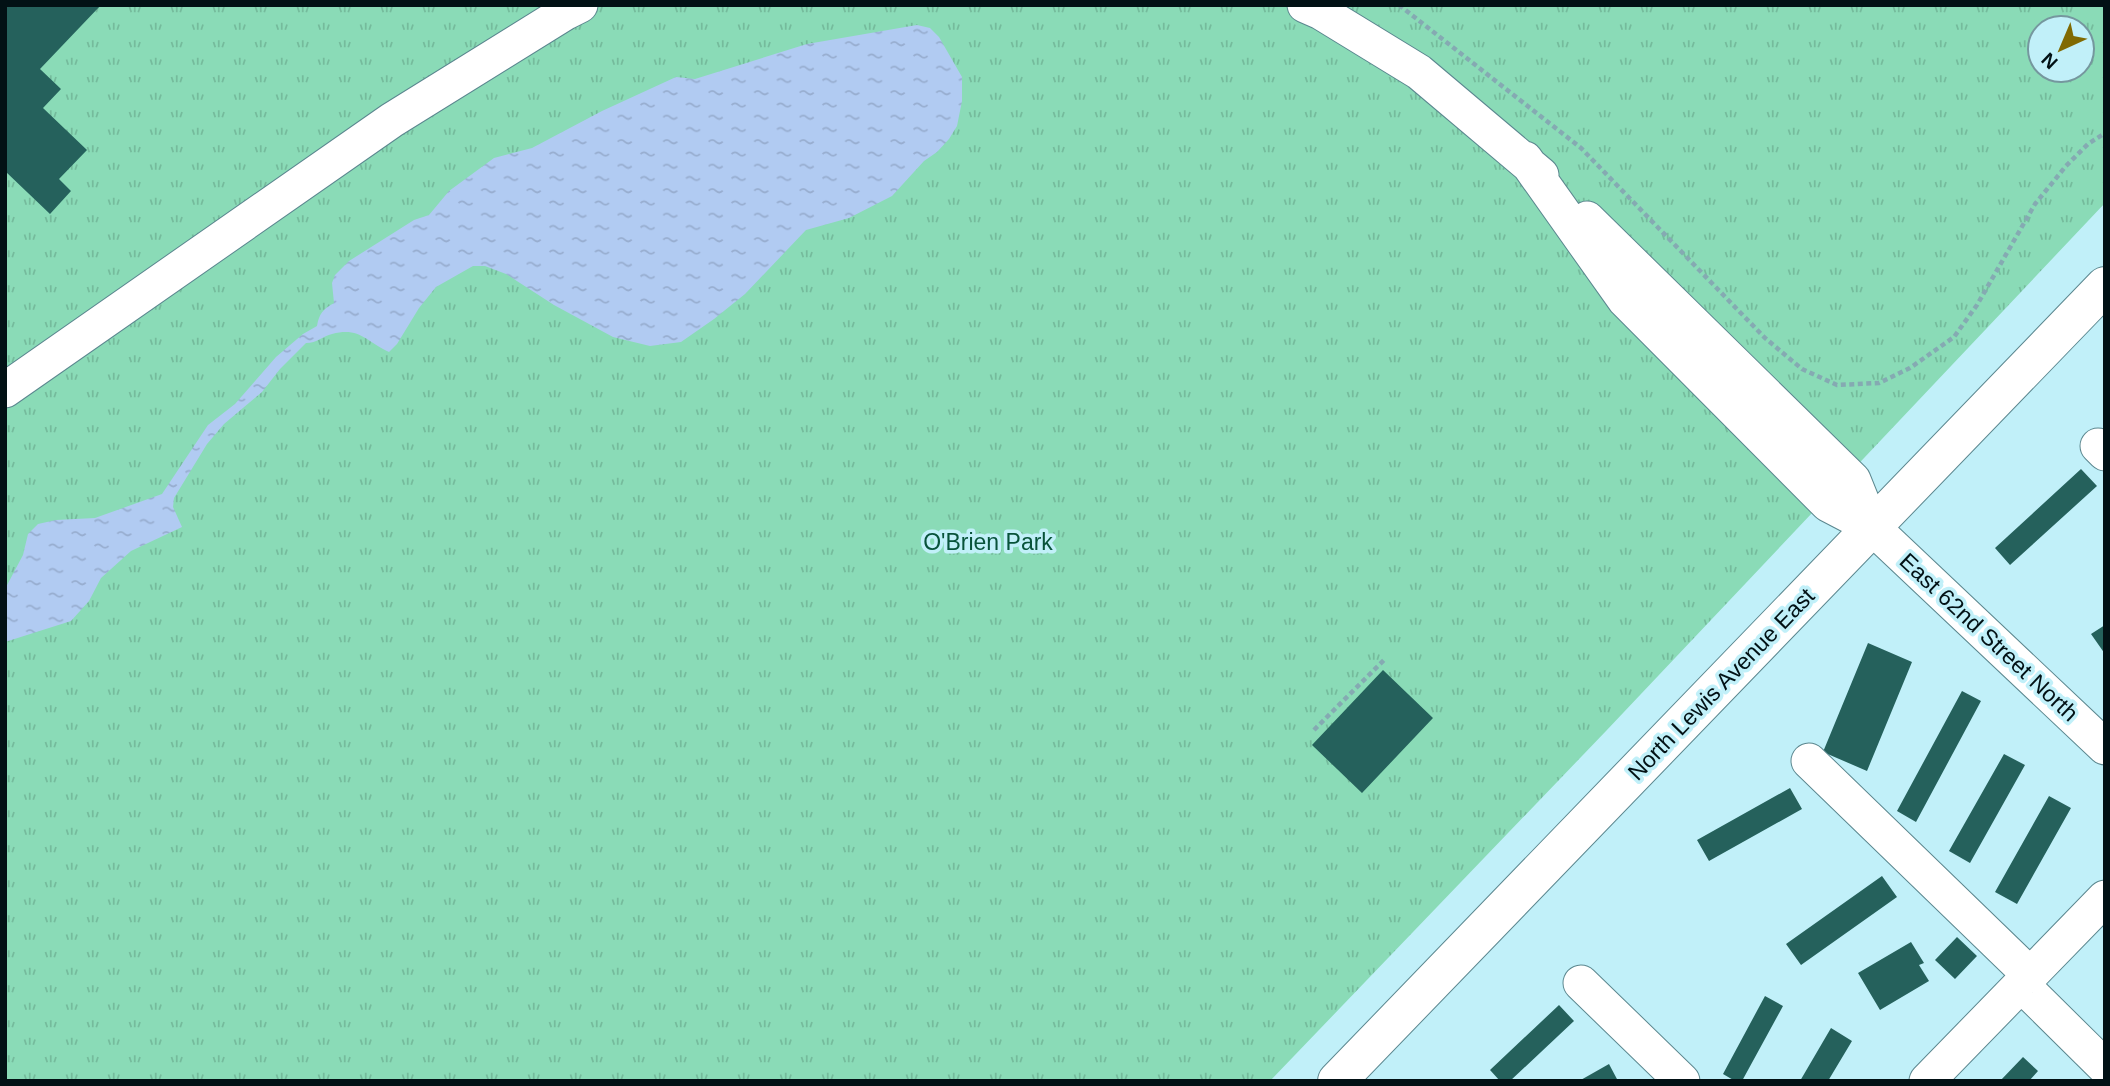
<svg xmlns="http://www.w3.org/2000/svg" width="2110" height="1086" font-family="Arial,sans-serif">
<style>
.park{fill:url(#park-tufts);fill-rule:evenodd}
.water{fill:url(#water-ripples)}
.building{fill:#25615c}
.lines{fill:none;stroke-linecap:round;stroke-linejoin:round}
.street-casing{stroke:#5b878f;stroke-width:37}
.secondary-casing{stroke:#5b878f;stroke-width:40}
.path{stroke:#85aab2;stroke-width:4.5;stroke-dasharray:5 3.5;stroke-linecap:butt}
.street{stroke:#fff;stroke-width:35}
.secondary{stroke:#fff;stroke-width:38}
.labels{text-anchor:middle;stroke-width:7;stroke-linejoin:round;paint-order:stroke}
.park-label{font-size:23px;fill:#08533a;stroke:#c1f0f9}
.street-label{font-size:23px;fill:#021115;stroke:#c1f0f9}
</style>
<defs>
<pattern id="park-tufts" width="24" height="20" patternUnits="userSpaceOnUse" patternTransform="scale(1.75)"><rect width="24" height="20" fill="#8adbb7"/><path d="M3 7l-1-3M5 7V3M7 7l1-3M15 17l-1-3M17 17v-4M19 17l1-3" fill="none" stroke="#75bb9c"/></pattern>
<pattern id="water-ripples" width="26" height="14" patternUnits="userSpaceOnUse" patternTransform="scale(1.75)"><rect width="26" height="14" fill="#b1cbf2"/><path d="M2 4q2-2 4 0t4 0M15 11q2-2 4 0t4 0" fill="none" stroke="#97adcf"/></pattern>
</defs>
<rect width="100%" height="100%" fill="#c1f0f9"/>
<path class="park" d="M5,5H2105V203L1606,731L1270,1081H5ZM2040,28H2082V70H2040Z"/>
<path class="water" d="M917,25L930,28L939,37L962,77V101L957,126L949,139L937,152L924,161L892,196L849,218L806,230L745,294L714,319L681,342L650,346L613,337L554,305L506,274L485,266H473L436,287L419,308L397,344L389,352C365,341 360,327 332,334C323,336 317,343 306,343L280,369L262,392L224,424L207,444L174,498L173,507L182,527L131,551L101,578L89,601L71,621L5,642V589L23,555L28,534L38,524L56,520L95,518L162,494L208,425L235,404L276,357L303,334L317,326C319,314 323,309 334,303L332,283L335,275L349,261L414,220L429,215L449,191L494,158L532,148L602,111L676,77L695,79L807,44Z"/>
<path class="building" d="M5,5H101L40,69L61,89L43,108L87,150L59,179L71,191L50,214L5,171Z
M2081,469L2097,486L2010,565L1995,548Z
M2105,625V654L2091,634Z
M1868,643L1912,662L1867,771L1823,752Z
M1383,670L1433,718L1362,793L1312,745Z
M1962,691L1981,701L1916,822L1897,811Z
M2004,754L2025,765L1970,863L1949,851Z
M1790,788L1802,809L1709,861L1697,840Z
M2049,796L2071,808L2017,904L1995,892Z
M1882,876L1897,897L1801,965L1786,944Z
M1957,937L1977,956L1955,979L1935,960Z
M1911,942L1924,963L1919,965L1929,981L1880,1010L1858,973Z
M1765,996L1783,1006L1742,1081H1735L1723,1074Z
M1559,1005L1574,1021L1510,1081H1500L1490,1070Z
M1831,1028L1852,1041L1828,1081H1800Z
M2023,1057L2038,1071L2029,1081H2000Z
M1609,1064L1618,1081H1579Z"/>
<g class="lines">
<g class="street-casing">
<path id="street" d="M1305,5L1321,12L1419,72L1541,175
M1525,159L1625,300L1828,504L1872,527L2105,747
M1587,219L1853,480L1872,527
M5,390L392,120L566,12L580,5
M2098,446L2105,453
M1809,761L2030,975
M1581,983L1682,1081
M2021,984L2105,1067
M1927,1081L2105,898"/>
</g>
<g class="secondary-casing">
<path id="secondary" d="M1337,1081L2105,286"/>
</g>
<path class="path" d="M1399,5L1581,148L1765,338L1802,369L1837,385L1879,383L1910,368L1954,337L1977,305L2035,204L2066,166L2088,144L2105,133
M1314,730L1384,660"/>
<use href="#street" class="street"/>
<use href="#secondary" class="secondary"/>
</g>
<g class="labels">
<g class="park-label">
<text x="988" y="550">O'Brien Park</text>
</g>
<g class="street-label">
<text transform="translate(1989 637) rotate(43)" y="8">East 62nd Street North</text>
<text transform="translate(1721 684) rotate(-46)" y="8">North Lewis Avenue East</text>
</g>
</g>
<rect width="2110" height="1086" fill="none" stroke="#021115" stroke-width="14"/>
<g transform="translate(2061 49) rotate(224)"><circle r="33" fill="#c1f0f9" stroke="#75979e" stroke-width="2"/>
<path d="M0-5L12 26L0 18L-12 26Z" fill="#806a02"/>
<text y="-10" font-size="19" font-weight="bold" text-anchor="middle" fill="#021115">N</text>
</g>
</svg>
